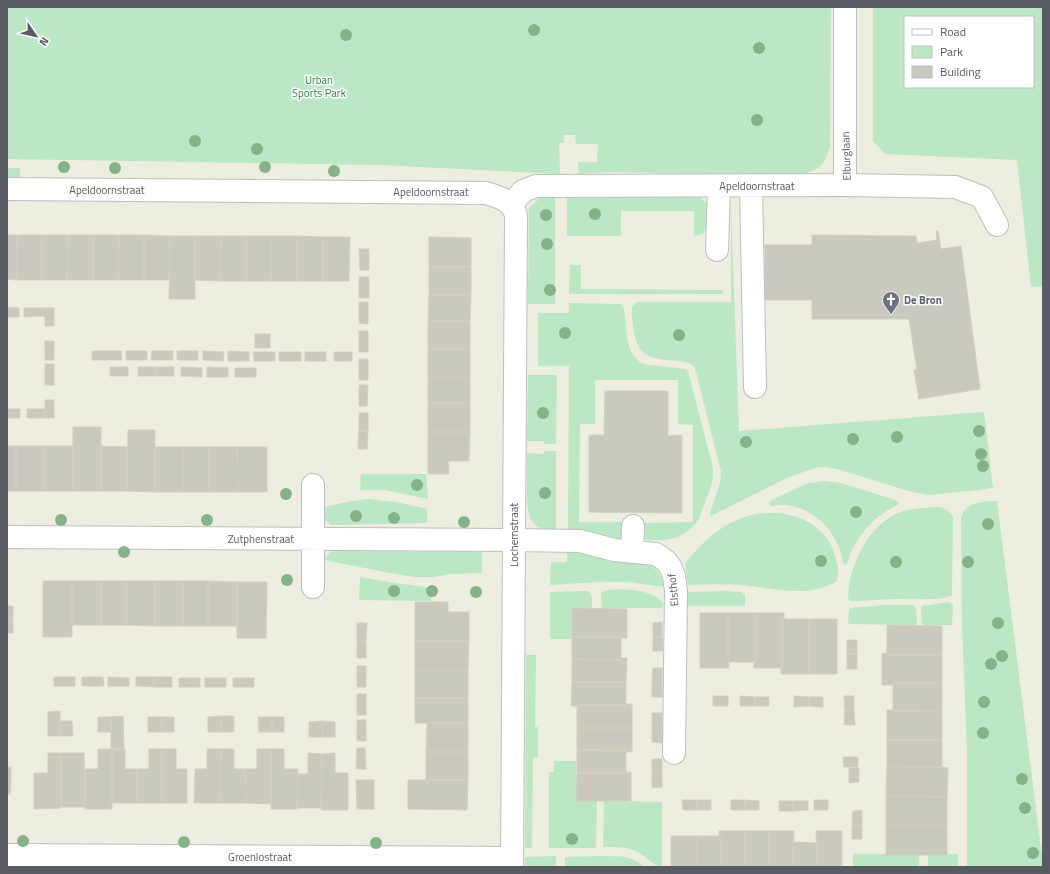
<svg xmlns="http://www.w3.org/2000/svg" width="1050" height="874" font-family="'Titillium Web',sans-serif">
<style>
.green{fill:#bbe7c4;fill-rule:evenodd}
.building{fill:#cac9bf;stroke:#d2d0be}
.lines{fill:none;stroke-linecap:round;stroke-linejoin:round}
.minor-casing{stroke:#bdbec5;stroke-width:24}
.minor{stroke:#fff;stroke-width:22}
.tree{fill:#84b38a}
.labels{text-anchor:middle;stroke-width:3;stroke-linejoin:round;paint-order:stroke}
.park-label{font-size:11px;fill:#2f8444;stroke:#fff}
.street-label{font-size:11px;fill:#595b62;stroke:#fff}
.worship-label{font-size:11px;font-weight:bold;fill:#5b616d;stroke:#fff;text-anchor:start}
</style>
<rect width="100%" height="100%" fill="#edede0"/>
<path class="green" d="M7,7H831L830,147C823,167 821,169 800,175L610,172L579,174L578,162H597L598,144H576L575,135H564V143H559L560,174L380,165L7,159Z
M873,7H1043V286L1031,287L1017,160L885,154L873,141ZM905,17H1033V87H905Z
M7,168H20V177H7Z
M542,196L555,197V304H528L529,208Z
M567,197H700L709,205L707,229L702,234L694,236V211H621V236H567Z
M731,207L739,431L984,412L993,488L970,491L927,495L905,490L837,469L824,467L815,468L789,477L711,516L710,513L720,483L721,472L695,368C691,362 686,362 679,361C670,360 658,360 649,356C633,350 632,321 632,306L637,302H731Z
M570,265H581V289L723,290V294H569Z
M569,303L621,304L624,309C627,328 624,360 648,365L685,369L688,371L712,464C715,477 711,487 706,500C703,507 701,514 698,520C689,535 670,542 654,540C650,540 646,541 643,539V523L693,522V425L678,424V380H595V424H580L579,522H622V537L620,540H617L585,531L568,529L569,366H538V313H569Z
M528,375H557L556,444H544V441H527Z
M544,451H556V530C526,531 527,510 527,488C527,476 527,465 527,453L544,454Z
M361,474H426L428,499L385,490H360Z
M825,481L841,483L895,500L899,503L898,505C879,513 863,529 853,548C850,553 849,560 846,565L843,563C839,529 806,499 771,506L769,503L772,500L808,483Z
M369,499L401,503L427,509V523L331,525C324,521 323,516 323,509L329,506L352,501Z
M997,501L1043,864V867H967V752L962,624L961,518C965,501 983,502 997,501Z
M939,507C945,508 950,511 953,517L952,595C938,602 914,598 899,599C883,599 867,601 851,601L849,600C847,595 849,590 849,585C854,558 870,526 896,514C909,508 924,508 939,507Z
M779,513C807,517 829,530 836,559C838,566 839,574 837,581C809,599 774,588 743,585C725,584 706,584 688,585L685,564C703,540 727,519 757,514C764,513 772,513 779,513Z
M338,551L482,552V573L452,574L432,577H416L395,574L324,560L330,552Z
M567,551H573L646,564C657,568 662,575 664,586C651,587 638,582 624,582C600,581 575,584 550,585L551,562H567Z
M360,577L395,583L432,588L431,601L359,600Z
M621,589C635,590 654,591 663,603V608H602L601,596L602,592L608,590Z
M583,591H589L592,597V608H572V639H550V592Z
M722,591L742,592L745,595V606H688V592Z
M949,602L953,605L952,625H922L921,609L922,606Z
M884,605H914L916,608L917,625L848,624L849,609L853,608Z
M526,655H536L535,727H538V757L533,758L532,848H525Z
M554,761H576V801H597L596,848H549V772H554Z
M604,801L662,802V867H658C634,848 633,847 603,847Z
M853,854H919V867H853Z
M928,854H958V867H928Z
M556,856V867H525V857Z
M599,856C620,857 628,853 645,867H565V857Z"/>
<path class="building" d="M936,231H938L941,249L961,246L980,389L919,399L914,370H917L909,319H812V300H765V245H812V235L916,236L917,243H918L937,240Z
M7,235H17L16,280L7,279Z
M17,235H42V280H16Z
M42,235H68L67,280H42Z
M68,235H93V280H67Z
M93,235H119L118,280H93Z
M119,235H144V280H118Z
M144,235L170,236L169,280H144Z
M170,236H195V299H169Z
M195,236H221L220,281L195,280Z
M221,236H246V281H220Z
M246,236H272L271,281H246Z
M272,236H297V281H271Z
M297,236L323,237V281H297Z
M323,237H350L349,281H323Z
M429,237L471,238V267H429Z
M359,249H369V270H360Z
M429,267H471V295H429Z
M359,277H369V298H359Z
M429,295H471L470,321H428Z
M359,302H368V324L359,323Z
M7,307L19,308V317H7Z
M24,308H42V316L24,317Z
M42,308H54V326H45V317L42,316Z
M428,321H470V349H428Z
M359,331H368V352H359Z
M255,334H270V348H255Z
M45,341H54V360H45Z
M428,349H470V378L428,377Z
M92,351H121L122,360H92Z
M126,351H147V360H126Z
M152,351H173V360H151Z
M177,351H198V360H177Z
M203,351L224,352L223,361L203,360Z
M228,351L249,352V361H228Z
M253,352H275V361H254Z
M279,352H301V361H279Z
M305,352H326V361H305Z
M334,352H352V361H334Z
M359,359H368V380H359Z
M45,364H54V385H45Z
M110,367H128V376H110Z
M138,367H156V376H138Z
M156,367H174V376H156Z
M181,367L202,368V377L181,376Z
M207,367L228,368V377H207Z
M235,368H256V377H235Z
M428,377L470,378V403H428Z
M359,385H368L367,406H359Z
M605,391H668V436L682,435V513L589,512V435H604Z
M45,400H54V418H45Z
M428,403H470V432H428Z
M7,409H20V418H7Z
M27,409H45V418H27Z
M359,413H368V431H359Z
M73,427H101V491H73Z
M128,430H155V492L127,491Z
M359,431H368L367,449H358Z
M428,432H470L469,461H448L449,474H428Z
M7,446H16V491H7Z
M16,446H44V491H16Z
M44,446H73V491H44Z
M101,446L127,447V491H101Z
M155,447H184L183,492H155Z
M184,447H209V492H183Z
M209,447H237L238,492H209Z
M237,447H267V492H238Z
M43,581H72V637H43Z
M72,581H101V625H72Z
M101,581H126V625H101Z
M126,581H155V626L126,625Z
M155,581H183V626H155Z
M183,581H208V626H183Z
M208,581L237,582V626H208Z
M237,582H267L266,638H237Z
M415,602H448V612H469V641H415Z
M7,606H13V618H7Z
M572,608L627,609V638H621V637H572Z
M700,613H728V662H729V668H700Z
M728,613H756V662H728Z
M756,613H784V619H782V668H754V662H756Z
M7,618H13V633H7Z
M782,619H809V674H781V668H782Z
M809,619H837V674H809Z
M662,622V637H653V623Z
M357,623H367L366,641H357Z
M887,625L942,626V655H887Z
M572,637H621V660L572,659Z
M653,637H662L663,651H653Z
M847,640H857V654H847Z
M357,641H366V658H357Z
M415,641H469L468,671L415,670Z
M887,653V655H942V683H893V685H882V654Z
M847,654H857V669H847Z
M621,658H627L626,682H572V659L621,660Z
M357,666H366V687H357Z
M653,668H662V682H652Z
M415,670L468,671V698H415Z
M54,677H75V686H54Z
M82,677H103L104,686H82Z
M108,677L129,678V686H108Z
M136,677H154V687L136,686Z
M154,677H172V687H154Z
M179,678H200V687H179Z
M205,678H226V687H205Z
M233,678H254V687H233Z
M572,682H626V705H577V706H571Z
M652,682H662V697H652Z
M893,683H942V712L893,711Z
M357,694H366V715H357Z
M713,696H728V706H713Z
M740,696L755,697V706H740Z
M794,696L809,697V706L794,707Z
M844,696H854V710H845Z
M755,697H769V706H755Z
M809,697H823V707L809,706Z
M415,698H468V723H415Z
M626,704H632V728H577V705H626Z
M845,710H854L855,725H844Z
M887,710L942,712V740H887Z
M60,711V736H48V712Z
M652,713H662V728H652Z
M123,716L124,749H111V717Z
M221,716H234V732H221Z
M221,716V732H208V717Z
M98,717H111V732H98Z
M148,717H162V732H148Z
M162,717H174V732H162Z
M258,717H272V732H259Z
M272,717H284V732H272Z
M357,720H366V741H357Z
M60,721H72L73,736H60Z
M322,721L323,737H309V722Z
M322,721L335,722V737H323Z
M427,723H468V752H426Z
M577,728H632V752L577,750Z
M652,728H662V743L652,742Z
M887,740H942V768H887Z
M357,748H365L366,769H356Z
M98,749H112V809H85V769H98Z
M112,749H125V769H137V803H112Z
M149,749H162V803H137V769H149Z
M162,749H176V769H187V803H162Z
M207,749H221L220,803H194L195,769H207Z
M221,749H234V769H245L246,803H220Z
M257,749H271V804L246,803L245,769H257Z
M271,749H284V769H298L297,809H271Z
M577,750H626V773H577Z
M426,752H468V780H426Z
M48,753H61V808L34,809V773H48Z
M61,753H84L85,807H61Z
M308,753L322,754L321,808H297L298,774H308Z
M335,753V773H348V810H321L322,754Z
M843,757H858V767H844Z
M652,759H662V773H652Z
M7,767H11V780H7Z
M942,767L948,768L947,797L886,796L887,768Z
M849,768H859V782L849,783Z
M626,772H631V801H576L577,773H626Z
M652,773H662V787L652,788Z
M7,780H11L10,794H7Z
M356,780H374V809H357Z
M408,780H468L467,810L408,809Z
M886,796L947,797V826L886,825Z
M682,800H697V810H683Z
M697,800H711V810H697Z
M731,800H745V810H731Z
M745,800L759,801V810H745Z
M814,800H828V810H814Z
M779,801H793V811H779Z
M793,801H808V810L793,811Z
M862,810V825H852L853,811Z
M852,825H862V839H852Z
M886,825L947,826V855H886Z
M719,831H745V867H721V836L719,837Z
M745,831H769V867H745Z
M769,831H794L793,867H769Z
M816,831H842V867H817Z
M671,836H697L696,867H671Z
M697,836H721V867H696Z
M793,842L817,843V867H793Z"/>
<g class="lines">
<g class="minor-casing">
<path id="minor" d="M845,185V7
M751,186L755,387
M7,189L485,193C498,196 515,202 516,217L512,867
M511,205L523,191L536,186L845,185L955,187L982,197L997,225
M717,250L719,186
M7,537L514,540L580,541L614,550L656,554L666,561L671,568L674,576L676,591L674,753
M632,552L633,526
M313,587V485
M7,855L512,858"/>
</g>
<use href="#minor" class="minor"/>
</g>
<g class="tree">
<circle cx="534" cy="30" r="6"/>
<circle cx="346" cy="35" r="6"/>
<circle cx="759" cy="48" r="6"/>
<circle cx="757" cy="120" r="6"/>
<circle cx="195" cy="141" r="6"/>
<circle cx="257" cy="149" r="6"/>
<circle cx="64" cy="167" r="6"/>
<circle cx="265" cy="167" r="6"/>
<circle cx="115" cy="168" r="6"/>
<circle cx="334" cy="171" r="6"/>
<circle cx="595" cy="214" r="6"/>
<circle cx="546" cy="215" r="6"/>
<circle cx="547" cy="244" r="6"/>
<circle cx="550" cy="290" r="6"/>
<circle cx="565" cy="333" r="6"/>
<circle cx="679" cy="335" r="6"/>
<circle cx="543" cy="413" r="6"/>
<circle cx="979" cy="431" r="6"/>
<circle cx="897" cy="437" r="6"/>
<circle cx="853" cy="439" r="6"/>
<circle cx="746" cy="442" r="6"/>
<circle cx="981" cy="454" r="6"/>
<circle cx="983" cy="466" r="6"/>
<circle cx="417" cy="485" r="6"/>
<circle cx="545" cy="493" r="6"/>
<circle cx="286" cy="494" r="6"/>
<circle cx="856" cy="512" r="6"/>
<circle cx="356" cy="516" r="6"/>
<circle cx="394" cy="518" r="6"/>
<circle cx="61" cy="520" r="6"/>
<circle cx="207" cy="520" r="6"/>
<circle cx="464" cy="522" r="6"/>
<circle cx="988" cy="524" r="6"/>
<circle cx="124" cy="552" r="6"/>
<circle cx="821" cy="561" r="6"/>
<circle cx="896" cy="562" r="6"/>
<circle cx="968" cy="562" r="6"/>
<circle cx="287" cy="580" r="6"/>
<circle cx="394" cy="591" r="6"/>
<circle cx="432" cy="591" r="6"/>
<circle cx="476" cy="592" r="6"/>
<circle cx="998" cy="623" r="6"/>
<circle cx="1002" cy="656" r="6"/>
<circle cx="991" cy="664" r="6"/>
<circle cx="984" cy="702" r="6"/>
<circle cx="983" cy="733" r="6"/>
<circle cx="1022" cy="779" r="6"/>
<circle cx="1025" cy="808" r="6"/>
<circle cx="572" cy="839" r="6"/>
<circle cx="23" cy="841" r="6"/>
<circle cx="184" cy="842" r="6"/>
<circle cx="376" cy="843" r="6"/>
<circle cx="1033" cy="853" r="6"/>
</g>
<defs>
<g id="church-pin" transform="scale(0.9)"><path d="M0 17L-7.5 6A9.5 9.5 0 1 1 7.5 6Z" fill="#6b7280" stroke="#fff"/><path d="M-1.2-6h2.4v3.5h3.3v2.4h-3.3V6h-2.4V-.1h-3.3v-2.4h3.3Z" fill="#fff"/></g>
</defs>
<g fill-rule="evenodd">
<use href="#church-pin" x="891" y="300"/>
</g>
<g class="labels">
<g class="park-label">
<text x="319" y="84">Urban<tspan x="319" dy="13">Sports Park</tspan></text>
</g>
<g class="street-label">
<text transform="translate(846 156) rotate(-92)" y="4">Elburglaan</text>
<text x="757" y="190">Apeldoornstraat</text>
<text x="107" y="194">Apeldoornstraat</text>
<text x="431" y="196">Apeldoornstraat</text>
<text transform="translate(514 535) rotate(-90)" y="4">Lochemstraat</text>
<text x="261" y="543">Zutphenstraat</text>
<text transform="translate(673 590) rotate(-95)" y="4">Elsthof</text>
<text x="260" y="861">Groenlostraat</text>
</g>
<g class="worship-label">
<text x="904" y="304">De Bron</text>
</g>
</g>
<rect width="1050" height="874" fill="none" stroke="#595b62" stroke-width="16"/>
<rect x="904" y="16" width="130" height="72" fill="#ffffff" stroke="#bdbdc0"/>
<rect x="912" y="29" width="20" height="6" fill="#ffffff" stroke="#bdbdc0"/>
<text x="940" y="36" font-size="12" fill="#595b62">Road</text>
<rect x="912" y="46" width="20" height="12" fill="#bbe7c4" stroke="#bdbdc0"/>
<text x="940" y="56" font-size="12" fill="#595b62">Park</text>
<rect x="912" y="66" width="20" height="12" fill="#cac9bf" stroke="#bdbdc0"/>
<text x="940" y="76" font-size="12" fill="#595b62">Building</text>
<g transform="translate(36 36) rotate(124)" stroke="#ffffff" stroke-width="3" paint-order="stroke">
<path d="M0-3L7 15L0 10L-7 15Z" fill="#595b62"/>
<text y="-6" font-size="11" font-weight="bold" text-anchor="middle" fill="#595b62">N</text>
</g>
</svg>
